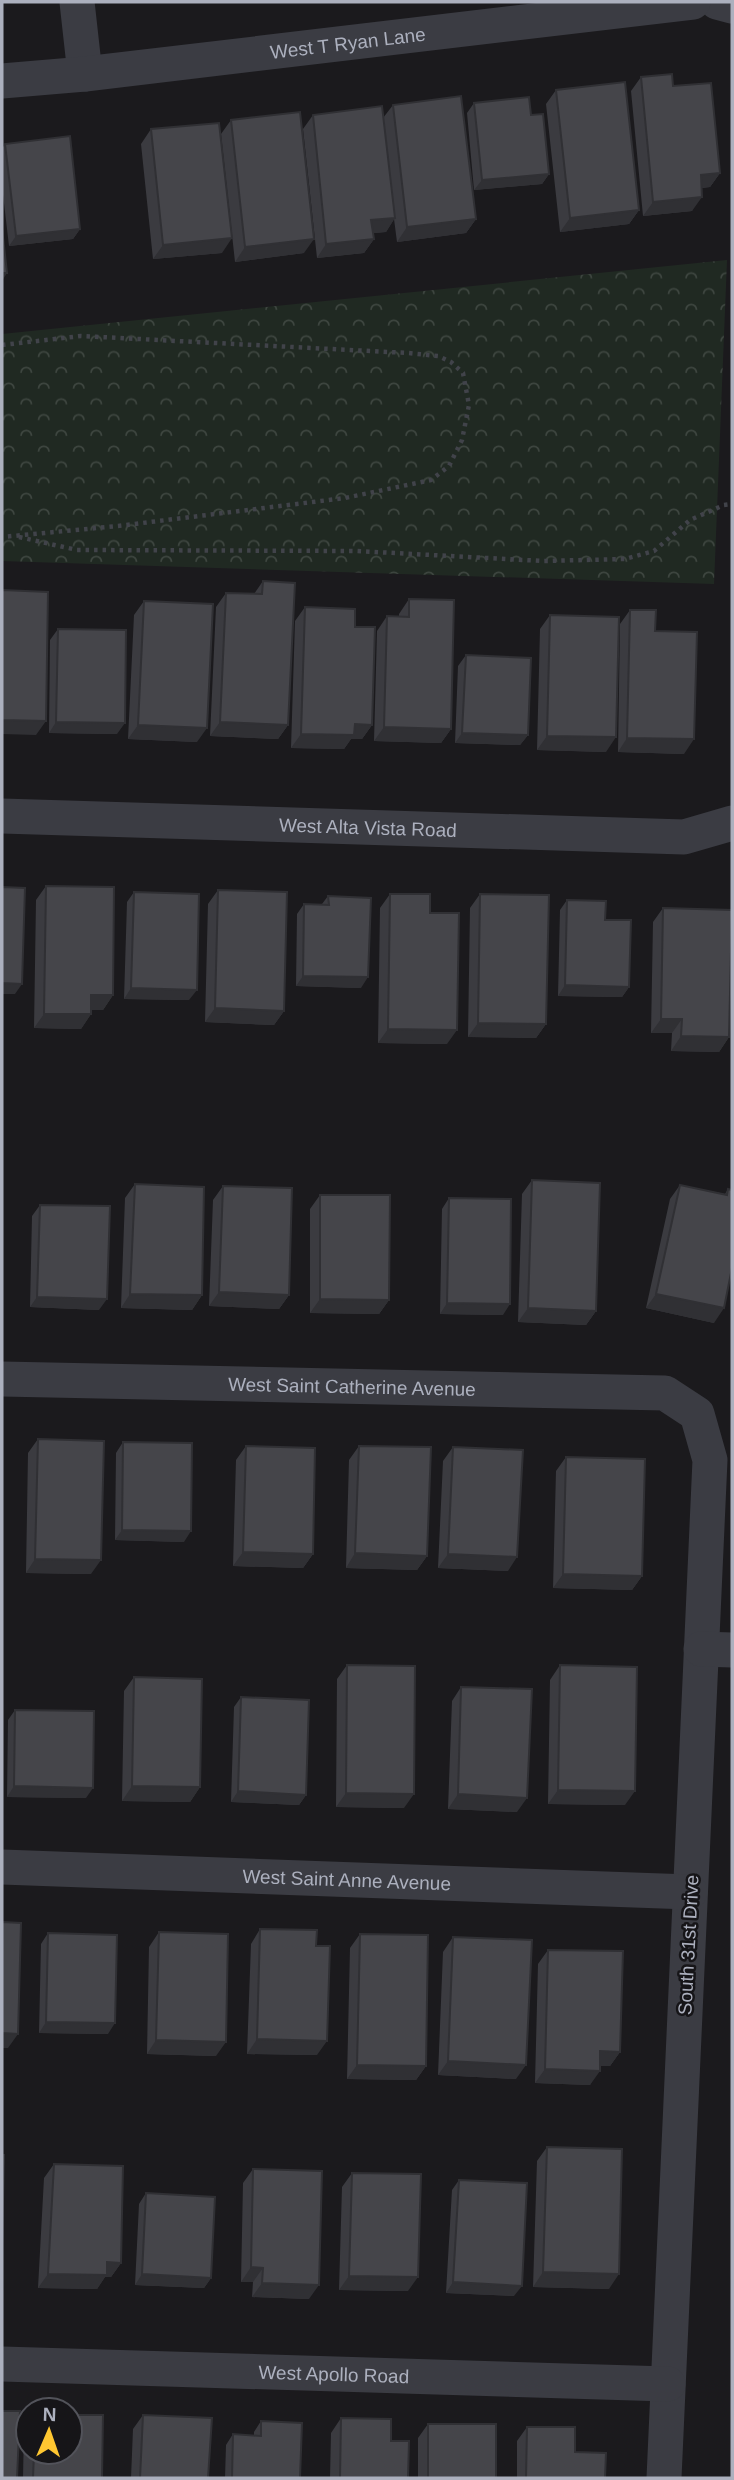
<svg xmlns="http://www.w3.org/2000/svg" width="734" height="2480" font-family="Helvetica,sans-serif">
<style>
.park{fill:url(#park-crowns)}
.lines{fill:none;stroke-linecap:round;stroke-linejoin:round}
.path{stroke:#41434a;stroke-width:4.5;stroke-dasharray:3.5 5;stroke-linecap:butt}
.minor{stroke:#3b3c43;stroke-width:35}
.wall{fill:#3b3b40}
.shaded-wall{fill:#303034}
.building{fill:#45454a;stroke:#303034;stroke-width:2}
.labels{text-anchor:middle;stroke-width:5;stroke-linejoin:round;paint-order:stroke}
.street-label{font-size:19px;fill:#acb0be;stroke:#161518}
</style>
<defs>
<pattern id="park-crowns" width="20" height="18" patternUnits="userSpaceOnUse" patternTransform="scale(1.75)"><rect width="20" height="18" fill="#202922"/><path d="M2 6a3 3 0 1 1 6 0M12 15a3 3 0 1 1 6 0" fill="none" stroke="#3e4640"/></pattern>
</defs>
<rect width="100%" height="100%" fill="#1b1a1d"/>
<path class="park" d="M727,260L714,584L2,561V334Z"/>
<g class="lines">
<path class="path" d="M2,345L81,336L408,353L438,356L451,362L463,373L469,405L462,440L449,466L431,480L345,498L118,526L2,537
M19,537L77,550L357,551L543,561L625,559L654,551L690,520L724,505L732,504"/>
<g class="minor">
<path d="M77,2L85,74"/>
<path d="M717,2L732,6"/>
<path id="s1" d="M2,81L85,74L693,2"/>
<path id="s2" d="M2,816L684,837L732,823"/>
<path id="s3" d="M2,1379L665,1393L697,1414L710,1460L664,2478"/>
<path d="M701,1649L732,1650"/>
<path id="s4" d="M2,1867L690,1892"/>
<path id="s5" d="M2,2364L668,2384"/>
</g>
</g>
<path class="wall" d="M641,77L673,86L720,173L710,187L702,188L692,211L643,216L631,91Z
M556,90L639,210L629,224L560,232L546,104Z
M474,103L531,115L549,174L542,184L474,190L467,113Z
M393,105L476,219L466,233L397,242L394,219L386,232L373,233L374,239L364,253L317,258L303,129L313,115L383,118Z
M231,120L304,253L235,262L221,134Z
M151,129L222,253L153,259L141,144Z
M5,144L80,229L73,239L9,246L2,186V149Z
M263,581L288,725L278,739L210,736L216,607L226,593L254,594Z
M409,599L451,729L441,743L374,741L377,631L387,616L399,617V614Z
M144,601L197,742L128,739L134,615Z
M305,607L355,627L372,725L362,739H351L344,749L291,748L295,621Z
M630,610L655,631L684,754L618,752L620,624Z
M550,615L606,752L537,750L540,629Z
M58,629L117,734L49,733L50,640Z
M466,655L528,735L520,745L455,743L458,666Z
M46,886L113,995L103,1010H91V1014L81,1029L34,1028L36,900Z
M218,890L284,1011L274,1025L205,1022L208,904Z
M134,892L189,1000L124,999L127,902Z
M390,894L430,913L447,1044L378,1043L380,908Z
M480,894L546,1024L536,1038L468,1037L470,908Z
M328,896L361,988L296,986L297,914L304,904H322Z
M567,900L629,987L622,997L558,996L560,910Z
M663,908L729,1037L719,1052L671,1051L672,1033H651L653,922Z
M532,1180L596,1311L586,1325L518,1322L522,1194Z
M135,1184L202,1295L192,1310L121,1308L125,1198Z
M680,1185L725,1194L728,1189L714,1323L646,1308L670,1199Z
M223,1186L289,1295L279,1309L209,1306L213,1200Z
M320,1195L389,1300L379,1314L310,1313V1209Z
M449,1198L503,1315L440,1314L442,1209Z
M40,1205L99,1310L30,1307L32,1216Z
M38,1439L91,1574L26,1573L28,1453Z
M123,1442L184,1542L115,1540L116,1453Z
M246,1446L313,1554L303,1568L233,1566L236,1460Z
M359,1446L427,1556L417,1570L346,1568L349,1460Z
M453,1447L508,1571L438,1568L443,1461Z
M566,1457L642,1576L632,1590L553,1588L556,1471Z
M347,1665L404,1808L336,1807L337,1679Z
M560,1665L625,1805L548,1804L550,1680Z
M134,1677L200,1787L190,1802L122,1801L124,1691Z
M461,1687L517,1812L448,1809L452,1701Z
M241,1697L306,1795L299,1805L231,1802L234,1707Z
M15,1710L86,1798L7,1797L8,1720Z
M260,1929L316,1946L317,2055L247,2054L251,1944Z
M159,1932L216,2056L147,2054L149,1947Z
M48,1933L108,2034L39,2033L41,1944Z
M360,1934L426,2066L416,2080L347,2079L350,1948Z
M453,1937L516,2079L438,2075L443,1952Z
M548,1950L620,2052L610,2066H600L590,2085L535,2083L538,1964Z
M547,2147L609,2289L533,2287L537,2161Z
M54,2164L121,2263L111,2277H105L97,2289L38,2288L44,2178Z
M253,2169L309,2299L252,2297L253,2282H241L243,2183Z
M352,2173L408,2291L339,2290L342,2187Z
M459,2180L514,2296L446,2293L452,2190Z
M146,2193L211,2278L204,2288L135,2285L139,2204Z
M143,2415L208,2478H131L133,2429Z
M341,2418L391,2441L408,2478H330L331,2433Z
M261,2421L300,2478H225L226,2445L233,2434L254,2436V2432Z
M28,2423V2452H70L102,2478H23L24,2428Z
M428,2424L496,2478H418V2438Z
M527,2427L575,2452L605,2478H517V2441Z"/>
<path class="shaded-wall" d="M720,173L710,187L691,189L701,175Z
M549,174L542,184L474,190L482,180Z
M702,197L692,211L643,216L653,202Z
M639,210L629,224L560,232L570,218Z
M395,218L386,232L361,234L371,220Z
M476,219L466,233L397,242L407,227Z
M80,229L73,239L9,246L16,236Z
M232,238L222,253L153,259L163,245Z
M314,239L304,253L235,262L245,247Z
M374,239L364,253L317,258L326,244Z
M2,273H7L2,281Z
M2,720L46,721L36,735L2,734Z
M56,722L125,723L117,734L49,733Z
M220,722L288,725L278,739L210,736Z
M355,724L372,725L362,739H351L344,749L291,748L301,734Z
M138,725L207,728L197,742L128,739Z
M384,727L451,729L441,743L374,741Z
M462,733L528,735L520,745L455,743Z
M547,736L616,737L606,752L537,750Z
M627,738L694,739L684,754L618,752Z
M303,976L368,977L361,988L296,986Z
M2,983L22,984L15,994H2Z
M565,985L629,987L622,997L558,996Z
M131,988L197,990L189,1000L124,999Z
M91,995H113L103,1010H81Z
M215,1008L284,1011L274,1025L205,1022Z
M44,1014H91L81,1029L34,1028Z
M661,1019H682L672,1033H651Z
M478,1023L546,1024L536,1038L468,1037Z
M388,1029L457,1030L447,1044L378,1043Z
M681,1036L729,1037L719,1052L671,1051Z
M219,1292L289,1295L279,1309L209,1306Z
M130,1294L202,1295L192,1310L121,1308Z
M656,1294L724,1308L714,1323L646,1308Z
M37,1297L107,1299L99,1310L30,1307Z
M320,1299L389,1300L379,1314L310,1313Z
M447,1303L510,1304L503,1315L440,1314Z
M528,1308L596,1311L586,1325L518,1322Z
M122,1530L191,1531L184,1542L115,1540Z
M243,1552L313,1554L303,1568L233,1566Z
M355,1553L427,1556L417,1570L346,1568Z
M448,1554L517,1557L508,1571L438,1568Z
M35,1559L101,1560L91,1574L26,1573Z
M563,1574L642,1576L632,1590L553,1588Z
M14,1786L93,1788L86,1798L7,1797Z
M132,1786L200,1787L190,1802L122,1801Z
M558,1790L635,1791L625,1805L548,1804Z
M238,1791L306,1795L299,1805L231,1802Z
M346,1793L414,1794L404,1808L336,1807Z
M458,1794L527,1798L517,1812L448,1809Z
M46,2022L115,2023L108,2034L39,2033Z
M2,2033L18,2034L8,2048H2Z
M257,2039L327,2041L317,2055L247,2054Z
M156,2040L226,2042L216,2056L147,2054Z
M600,2051L620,2052L610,2066H590Z
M448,2061L526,2065L516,2079L438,2075Z
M357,2065L426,2066L416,2080L347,2079Z
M545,2069L600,2071L590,2085L535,2083Z
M107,2262L121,2263L111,2277H105L97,2289L38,2288L48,2274Z
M251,2267L263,2268L253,2282H241Z
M543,2272L619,2274L609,2289L533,2287Z
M142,2274L211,2278L204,2288L135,2285Z
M349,2276L418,2277L408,2291L339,2290Z
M453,2282L522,2286L514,2296L446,2293Z
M262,2283L319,2285L309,2299L252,2297Z"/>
<path class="building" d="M672,74L673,86L711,83L720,173L701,175L702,197L653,202L641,77Z
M625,82L639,210L570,218L556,90Z
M461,96L476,219L407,227L393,105Z
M529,97L531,115L543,114L549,174L482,180L474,103Z
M382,106L395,218L371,220L374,239L326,244L313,115Z
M300,112L314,239L245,247L231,120Z
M219,123L232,238L163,245L151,129Z
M70,136L80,229L16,236L5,144Z
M2,228L7,273H2Z
M263,581L295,583L288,725L220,722L226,593L262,594Z
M2,590L48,592L46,721L2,720Z
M409,599L454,600L451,729L384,727L387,616L409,617Z
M144,601L213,604L207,728L138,725Z
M305,607L355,609V627H375L372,725L355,724L354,735L301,734Z
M630,610H656L655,631L697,632L694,739L627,738Z
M550,615L619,617L616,737L547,736Z
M58,629L126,630L125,723L56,722Z
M466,655L531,658L528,735L462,733Z
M46,886L114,887L113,995H91V1014H44Z
M2,887L25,888L22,984L2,983Z
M218,890L287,892L284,1011L215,1008Z
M134,892L199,894L197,990L131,988Z
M390,894H430V913H459L457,1030L388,1029Z
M480,894L549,895L546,1024L478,1023Z
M328,896L371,898L368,977L303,976L304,904L329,905Z
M567,900L606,901L605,920H631L629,987L565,985Z
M663,908L732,910L729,1037L681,1036L682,1019H661Z
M532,1180L600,1183L596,1311L528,1308Z
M135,1184L204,1187L202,1295L130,1294Z
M680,1185L727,1195L728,1189L732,1190V1268L724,1308L656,1294Z
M223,1186L292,1188L289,1295L219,1292Z
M320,1195H390L389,1300L320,1299Z
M449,1198L511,1199L510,1304L447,1303Z
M40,1205L110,1206L107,1299L37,1297Z
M38,1439L104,1441L101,1560L35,1559Z
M123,1442L192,1443L191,1531L122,1530Z
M246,1446L315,1448L313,1554L243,1552Z
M359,1446L431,1447L427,1556L355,1553Z
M453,1447L523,1450L517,1557L448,1554Z
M566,1457L645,1459L642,1576L563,1574Z
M347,1665L415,1666L414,1794L346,1793Z
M560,1665L637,1667L635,1791L558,1790Z
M134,1677L202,1679L200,1787L132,1786Z
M461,1687L532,1689L527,1798L458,1794Z
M241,1697L309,1700L306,1795L238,1791Z
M15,1710L94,1711L93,1788L14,1786Z
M2,1922L21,1923L18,2034L2,2033Z
M260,1929L317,1930L316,1946H330L327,2041L257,2039Z
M159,1932L228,1934L226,2042L156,2040Z
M48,1933L117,1935L115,2023L46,2022Z
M360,1934L428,1935L426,2066L357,2065Z
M453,1937L532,1940L526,2065L448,2061Z
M548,1950L623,1951L620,2052L600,2051V2071L545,2069Z
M547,2147L622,2149L619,2274L543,2272Z
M2,2155H4L2,2247Z
M54,2164L123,2166L121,2263L107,2262V2275L48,2274Z
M253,2169L322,2171L319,2285L262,2283L263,2268L251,2267Z
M352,2173L421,2174L418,2277L349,2276Z
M459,2180L527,2183L522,2286L453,2282Z
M146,2193L215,2197L211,2278L142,2274Z
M2,2411H20L17,2478H2Z
M70,2415H103L102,2478H33L34,2452H70Z
M143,2415L212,2418L208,2478H140Z
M341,2418L391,2419V2441H409L408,2478H340Z
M261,2421L302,2423L300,2478H232L233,2434L261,2436Z
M428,2424H496V2478H428Z
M527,2427H575V2452L606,2453L605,2478H526Z"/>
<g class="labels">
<g class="street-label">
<text dy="7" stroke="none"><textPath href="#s1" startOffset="348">West T Ryan Lane</textPath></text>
<text dy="7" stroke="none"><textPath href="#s2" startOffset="366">West Alta Vista Road</textPath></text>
<text dy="7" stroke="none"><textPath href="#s3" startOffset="350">West Saint Catherine Avenue</textPath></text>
<text dy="7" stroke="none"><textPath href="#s4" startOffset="345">West Saint Anne Avenue</textPath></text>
<text transform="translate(688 1945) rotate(-87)" y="7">South 31st Drive</text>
<text dy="7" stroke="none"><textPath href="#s5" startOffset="332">West Apollo Road</textPath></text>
</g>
</g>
<rect width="734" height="2480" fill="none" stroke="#acb0be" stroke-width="7"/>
<g transform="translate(49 2431) rotate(2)"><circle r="33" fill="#161518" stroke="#52535a" stroke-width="2"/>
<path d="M0-5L12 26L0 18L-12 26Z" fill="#ffc731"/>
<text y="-10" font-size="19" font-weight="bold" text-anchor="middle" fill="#acb0be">N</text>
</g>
</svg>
